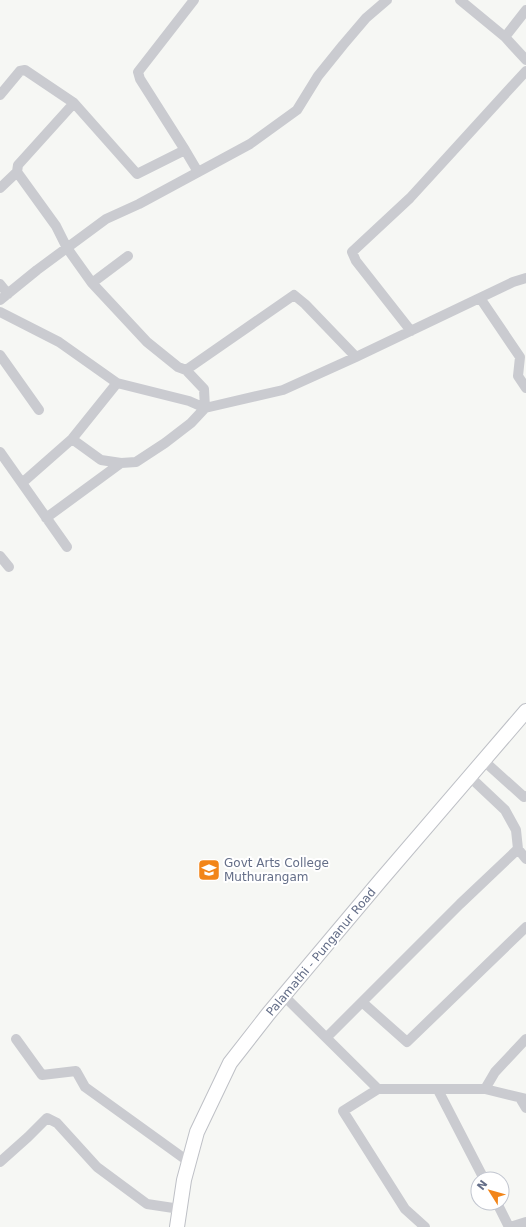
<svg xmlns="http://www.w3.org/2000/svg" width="526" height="1227" font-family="'DejaVu Sans',sans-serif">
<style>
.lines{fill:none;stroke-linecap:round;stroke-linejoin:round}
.secondary-casing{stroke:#bec0c6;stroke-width:16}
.street{stroke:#cacbd0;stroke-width:10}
.secondary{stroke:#fff;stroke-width:14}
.labels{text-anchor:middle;stroke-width:4;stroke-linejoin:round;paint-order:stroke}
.poi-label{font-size:12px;fill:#646e88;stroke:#fff;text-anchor:start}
.street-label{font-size:12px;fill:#646e88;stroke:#fff}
</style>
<rect width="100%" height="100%" fill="#f6f7f4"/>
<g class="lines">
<g class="secondary-casing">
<path id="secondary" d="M177,1227L184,1180L197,1132L230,1063L269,1013L380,881L526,711"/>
</g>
<path class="street" d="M460,0L505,37L526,60
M505,37L526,10
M0,95L20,71L25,70L74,103L137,174L185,150L198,172
M185,150L140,79L138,72L194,0
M17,172L56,226L67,248L92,283L147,342L178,367L186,370L204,389L205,408L189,401L117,383
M0,188L17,172L18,165L74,103
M92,283L128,256
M0,284L8,294
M480,298L520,357L518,376L526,388
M0,300L37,270L106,219L139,204L250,144L297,110L318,76L343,45L366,18L387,0
M0,312L59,342L117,383L72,439L22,483
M411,331L356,261L352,252L410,198L526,71
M0,355L39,410
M186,370L294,295L305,304L356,357
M72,439L101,460L121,463L136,462L165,443L191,423L205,408L283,390L356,357L513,282L526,278
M0,452L67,547
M46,518L121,463
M0,556L9,567
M484,761L524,797L526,796
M470,777L505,810L516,830L518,849L526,859
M284,996L378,1089
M362,1002L407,1042L526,927
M327,1037L460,904L518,849
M16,1039L42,1075L76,1071L85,1087L189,1162
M485,1089L495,1072L526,1039
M438,1090L484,1179
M520,1098L526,1108
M0,1162L28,1137L47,1118L57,1123L97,1167L147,1204L180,1209
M497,1203L509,1227
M425,1227L405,1209L343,1111L378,1089H485L526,1099
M510,1227L526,1222"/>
<use href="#secondary" class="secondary"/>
</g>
<defs>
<g id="university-square" transform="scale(1.15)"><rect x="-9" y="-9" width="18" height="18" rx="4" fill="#f28519" stroke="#fff"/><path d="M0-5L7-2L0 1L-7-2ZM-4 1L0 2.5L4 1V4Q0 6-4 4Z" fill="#fff"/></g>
</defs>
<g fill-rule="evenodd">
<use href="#university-square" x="209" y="870"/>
</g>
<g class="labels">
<g class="poi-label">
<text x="224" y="867">Govt Arts College<tspan x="224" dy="14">Muthurangam</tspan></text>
</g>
<g class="street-label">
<text transform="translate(321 952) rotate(-50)" y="4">Palamathi - Punganur Road</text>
</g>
</g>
<g transform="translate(490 1191) rotate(307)"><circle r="19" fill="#ffffff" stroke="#c1c5cf"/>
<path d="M0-3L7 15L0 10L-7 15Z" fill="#f28519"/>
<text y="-6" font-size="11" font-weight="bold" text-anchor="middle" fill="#646e88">N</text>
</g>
</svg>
